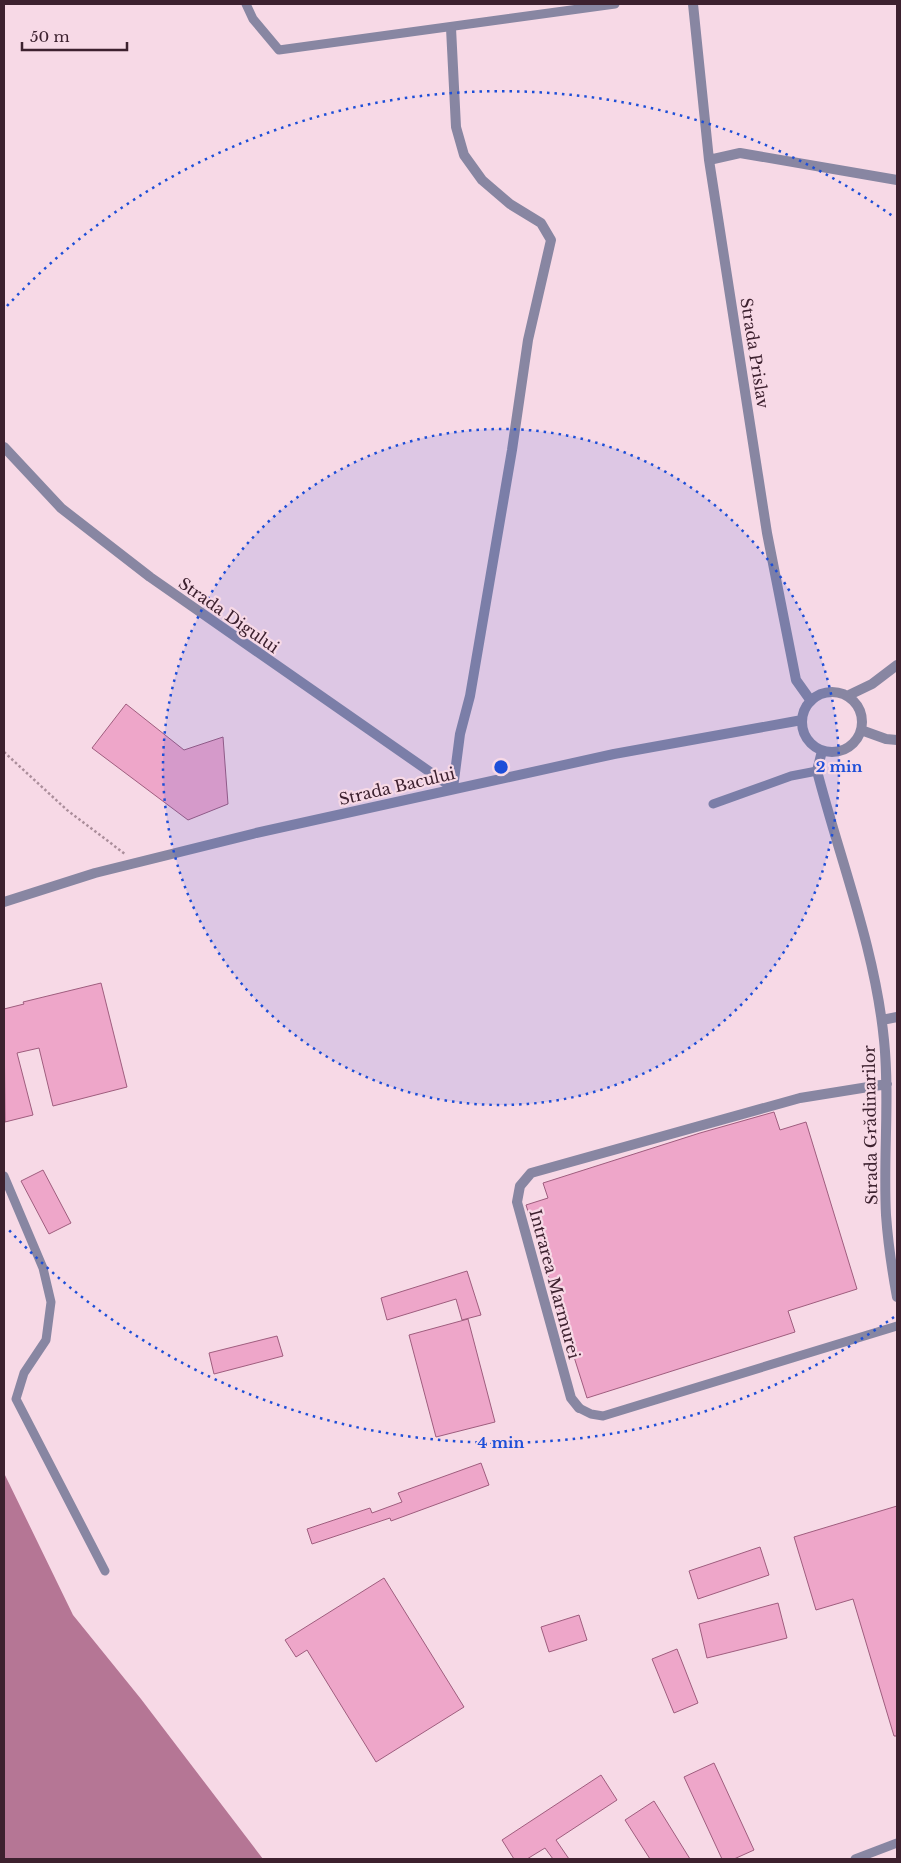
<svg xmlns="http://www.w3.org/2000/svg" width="901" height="1863" font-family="'Libre Baskerville',serif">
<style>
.water{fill:#b57695}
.building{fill:#eea6c9;stroke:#9f5d7e}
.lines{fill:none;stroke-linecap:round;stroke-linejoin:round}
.path{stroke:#ab8e9b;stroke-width:2.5;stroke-dasharray:2.5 2.5;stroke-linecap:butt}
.service{stroke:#8886a2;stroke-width:9}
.minor{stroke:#8886a2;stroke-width:10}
.tertiary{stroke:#8886a2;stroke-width:10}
.ring{fill:none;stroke:#1d4ed8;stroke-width:2.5;stroke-dasharray:2.5 5}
.labels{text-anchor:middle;stroke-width:4.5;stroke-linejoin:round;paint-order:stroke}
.street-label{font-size:16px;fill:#3d212f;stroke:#f7d9e6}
.centre{fill:#1d4ed8;stroke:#f7d9e6;stroke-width:2.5}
.ring-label{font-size:15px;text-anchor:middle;font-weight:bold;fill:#1d4ed8;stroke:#f7d9e6;stroke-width:4.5;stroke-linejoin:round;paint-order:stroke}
</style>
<rect width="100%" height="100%" fill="#f7d9e6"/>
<path class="water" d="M4,1473L73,1615L141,1699L263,1859H4Z"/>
<path class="building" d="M126,704L184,750L223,737L228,804L188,820L92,748Z
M101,983L127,1087L53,1106L39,1048L17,1053L33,1115L5,1122L4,1009L24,1004L23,1002Z
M774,1112L780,1130L806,1122L857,1289L788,1311L795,1332L587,1398L526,1205L548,1198L543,1183L700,1133Z
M43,1170L71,1223L49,1234L21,1181Z
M467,1271L481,1315L462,1320L456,1299L387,1320L381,1298Z
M468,1319L495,1422L436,1437L409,1335Z
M277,1336L283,1356L214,1374L209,1353Z
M481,1463L489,1485L391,1521L390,1518L312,1544L307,1529L370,1508L372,1513L402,1502L398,1493Z
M897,1506V1736H894L853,1599L816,1610L794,1537Z
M760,1547L769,1575L698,1599L689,1571Z
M384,1578L464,1707L376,1762L307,1650L296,1657L285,1640Z
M778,1603L787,1638L707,1658L699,1624Z
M579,1615L587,1640L549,1652L541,1627Z
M677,1649L698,1703L674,1713L652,1659Z
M714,1763L754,1850L734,1859H722L684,1777Z
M601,1775L617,1800L556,1840L569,1859H553L545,1848L527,1859H514L502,1840Z
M654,1801L690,1859H650L625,1820Z"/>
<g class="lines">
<path class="path" d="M4,752L67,810L125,854"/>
<path class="service" d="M246,4L253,19L279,50L615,4
M713,804L791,776L817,771
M4,1176L43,1268L51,1302L46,1340L24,1373L16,1399L105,1571
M579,1408L591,1414L603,1416L897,1326
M855,1859L897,1843"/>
<path class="minor" d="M693,4L709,160L767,533L796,680L811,701
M709,160L740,153L897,180
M4,447L61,508L150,577L453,788L460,734L470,696L512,450L528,340L551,240L541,223L510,204L482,180L464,155L456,127L451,28
M822,751L817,771C840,860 875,948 884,1040C890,1098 883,1156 886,1215C888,1243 892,1270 897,1297
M882,1020L897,1017
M579,1408L571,1398L517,1202L520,1186L531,1173L800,1098L887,1084"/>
<path class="tertiary" d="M802 722a30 30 0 1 1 60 0a30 30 0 1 1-60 0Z
M847,696L872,684L897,665
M861,730L886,739L897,740
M4,902L95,873L256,833L614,754L802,720"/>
</g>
<circle cx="501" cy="767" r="338" fill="#1d4ed8" fill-opacity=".12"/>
<g class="ring">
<circle cx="501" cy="767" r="338"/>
<path d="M894 1317A676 676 0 0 1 7 1228M7 306A676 676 0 0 1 894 217"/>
</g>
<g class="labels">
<g class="street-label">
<text transform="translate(755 353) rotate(81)" y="6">Strada Prislav</text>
<text transform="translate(229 615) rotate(35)" y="6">Strada Digului</text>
<text transform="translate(397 786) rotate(-13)" y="6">Strada Bacului</text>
<text transform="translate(870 1125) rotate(-91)" y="6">Strada Grădinarilor</text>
<text transform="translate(555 1284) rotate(75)" y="6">Intrarea Marmurei</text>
</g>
</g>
<circle cx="501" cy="767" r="8" class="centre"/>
<g class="ring-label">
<text x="839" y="772">2 min</text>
<text x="501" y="1448">4 min</text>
</g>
<rect width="901" height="1863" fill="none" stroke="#3d212f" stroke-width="10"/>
<path d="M22 42v8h105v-8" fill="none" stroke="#3d212f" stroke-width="2.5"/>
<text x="30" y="42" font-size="15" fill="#3d212f" stroke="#f7d9e6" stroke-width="4" paint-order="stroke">50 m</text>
</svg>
